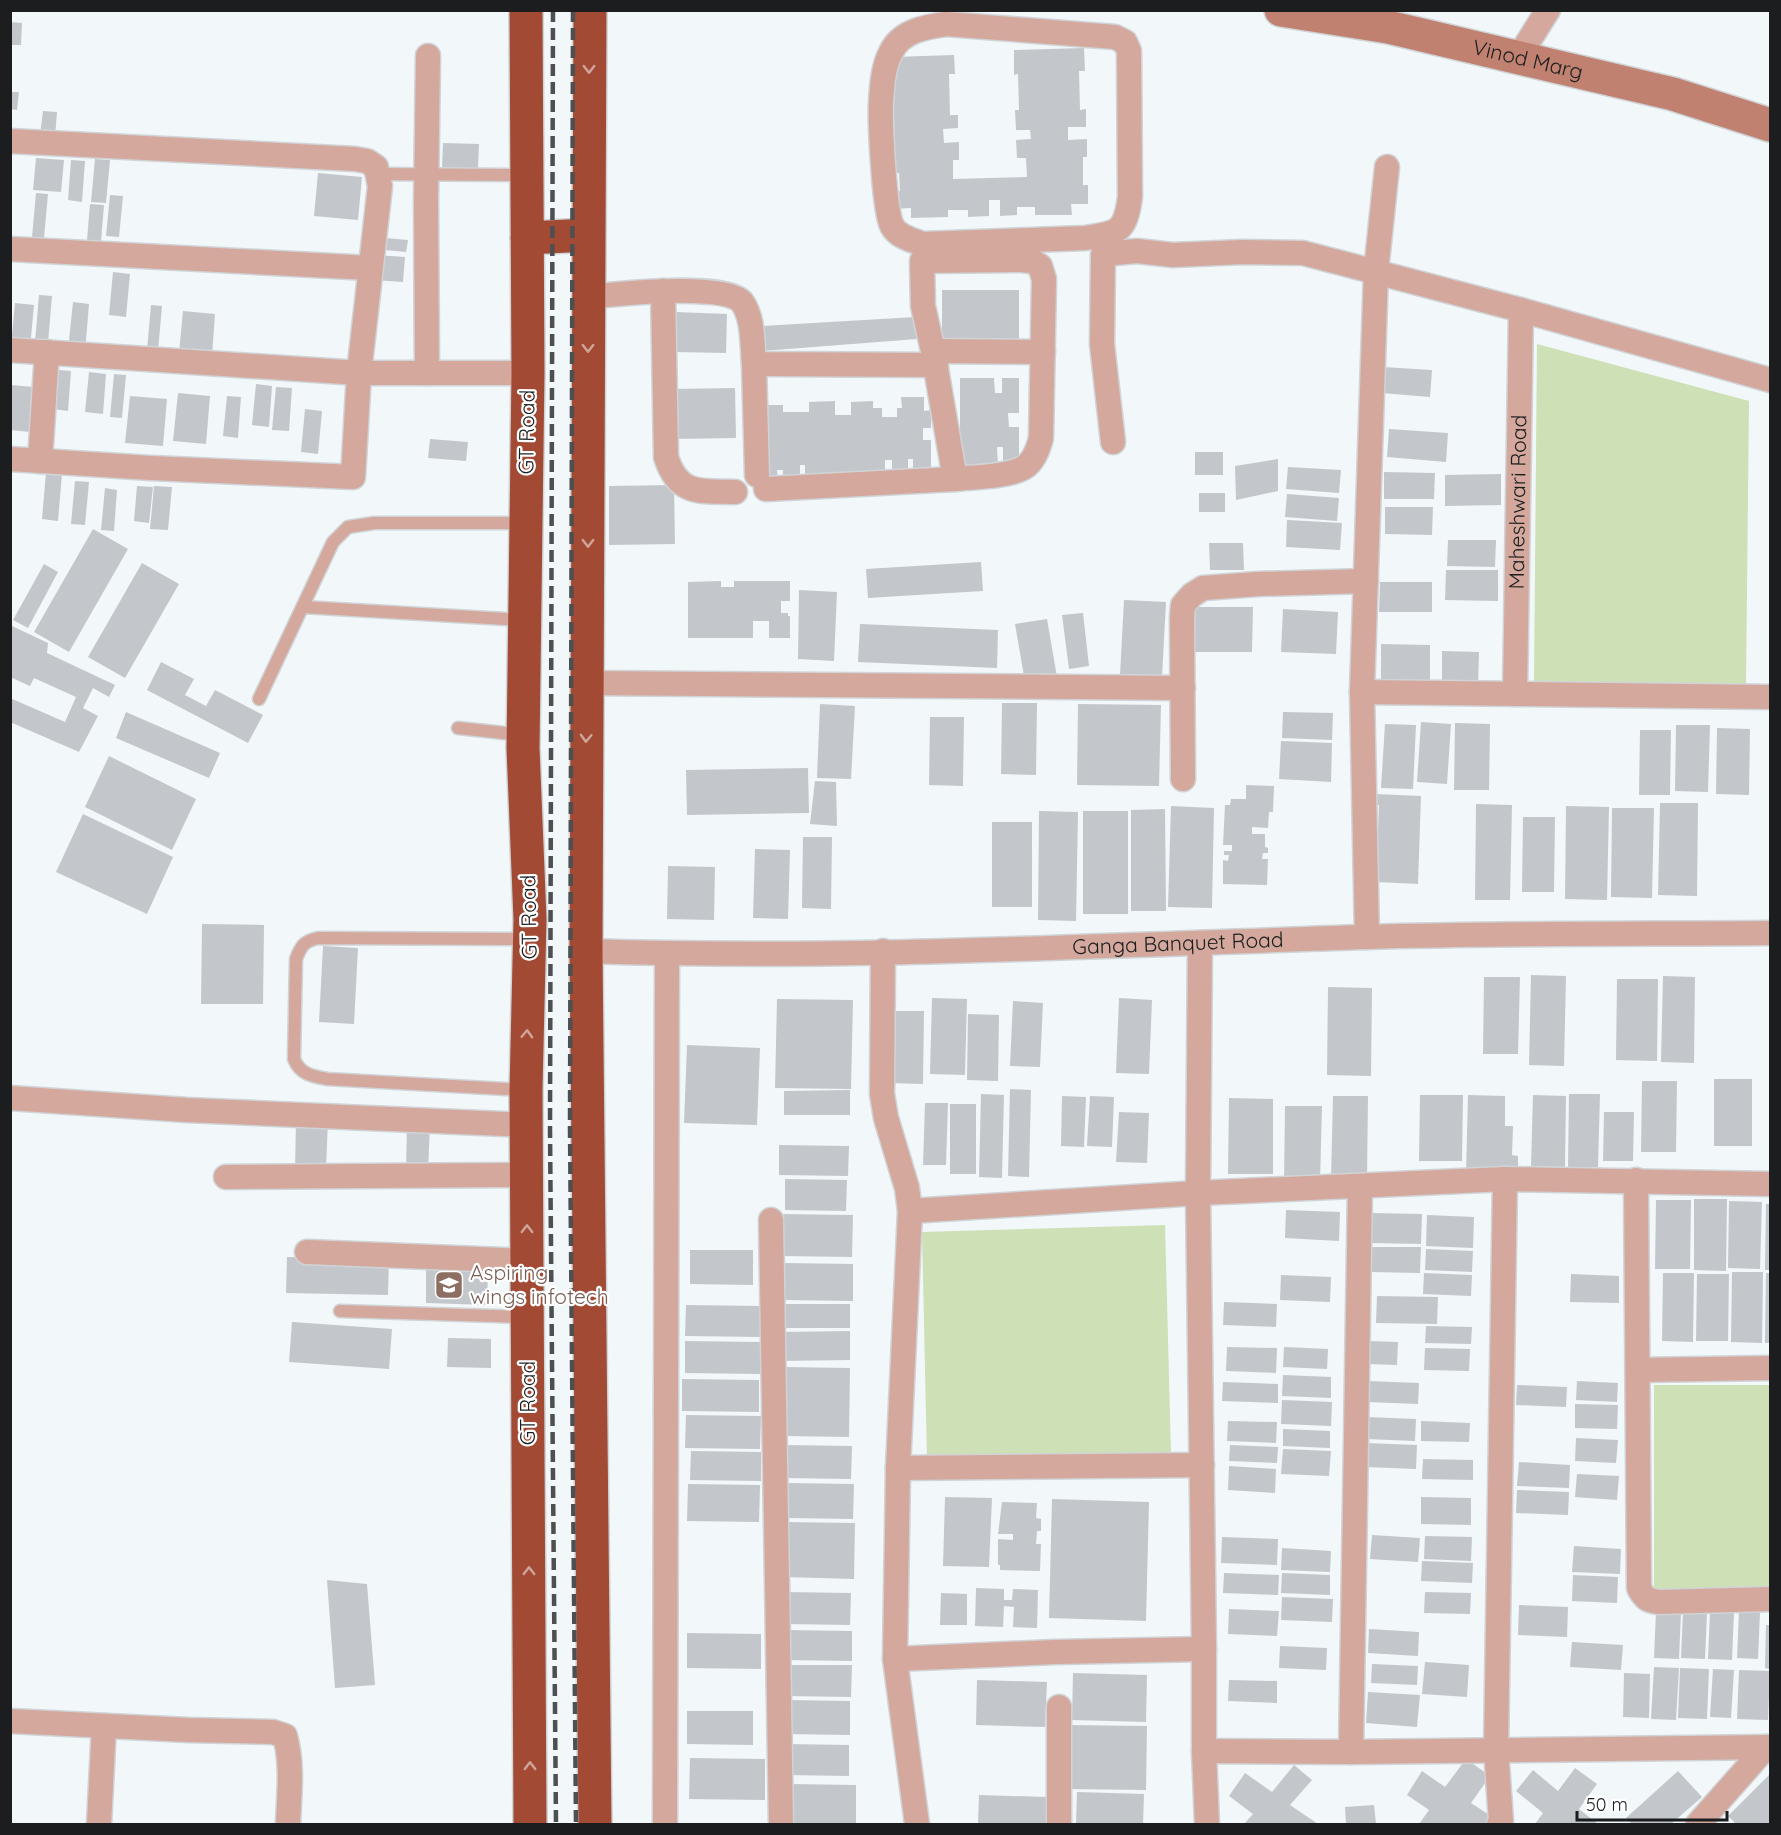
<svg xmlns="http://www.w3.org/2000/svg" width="1781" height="1835" font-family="Quicksand,sans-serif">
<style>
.green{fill:#cee0b5}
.building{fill:#c3c7cb}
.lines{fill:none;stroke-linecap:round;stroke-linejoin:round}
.lane-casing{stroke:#d0d4d7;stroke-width:15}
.street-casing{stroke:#d0d4d7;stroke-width:27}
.secondary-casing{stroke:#d0d4d7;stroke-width:36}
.highway-casing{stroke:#d0d4d7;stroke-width:36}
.lane{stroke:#d4a89c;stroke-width:12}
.street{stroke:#d4a89c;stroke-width:24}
.secondary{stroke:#c08170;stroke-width:33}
.highway{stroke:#a24a34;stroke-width:33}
.rail{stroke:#4d4f51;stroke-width:4.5;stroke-dasharray:12 6;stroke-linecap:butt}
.oneway{stroke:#d0a49a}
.labels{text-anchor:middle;stroke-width:4.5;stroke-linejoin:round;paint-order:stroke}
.street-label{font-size:21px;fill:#1b1d1e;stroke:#fff}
.education-label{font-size:21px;fill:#785e54;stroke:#fff;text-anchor:start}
</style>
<rect width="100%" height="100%" fill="#f2f7fa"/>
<path class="green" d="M1537,344L1749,401L1746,685L1534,683Z
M1165,1225L1171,1453L927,1459L922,1232Z
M1654,1385H1770V1590H1654Z"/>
<path class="building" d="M10,22L22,23L21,45H10Z
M1084,48L1085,71H1079L1080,110L1086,109V127H1068V140L1087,139V157H1083V185H1088V204H1071L1072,215H1035V207H1017V215L1000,216V200H989V216L968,217V210H948V217L911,218V208L892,209L891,191H900L899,173H895L893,57L954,55L955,74H949L950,115H958V128L943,129L944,143L959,142V160H953V179L1027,177L1026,158H1017L1016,140L1031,139L1030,130H1016L1015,110H1019L1018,74L1014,75V50Z
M10,92H19L17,110L10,109Z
M43,111L57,112L55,137L40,135Z
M443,143L479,144L478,169L442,168Z
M36,158L64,160L61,192L33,190Z
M95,159L110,160L106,203L91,202Z
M71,160L85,161L82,202L68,200Z
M318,173L362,177L358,220L314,216Z
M36,193L48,194L44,238L32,237Z
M110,195L123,196L119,237L106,236Z
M90,204L104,205L101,241L87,240Z
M375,237L408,240L406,252L374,249Z
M376,255L405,257L403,282L374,280Z
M113,272L130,274L126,317L109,315Z
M942,290H1019V349H942Z
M39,295L52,296L48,343L35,342Z
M73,302L89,304L85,352L68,350Z
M15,303L34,305L30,348L11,346Z
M151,305L162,306L158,351L147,350Z
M183,311L215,314L212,356L179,353Z
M676,312L727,314L726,353L675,352Z
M915,317L917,339L761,351L760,326Z
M1383,367L1432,370L1430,397L1381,393Z
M48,369L71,371L68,411L45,408Z
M89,372L106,374L103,414L85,412Z
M114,374L126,375L122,418L110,417Z
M960,378H994L995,393H1002V378H1019V413H1008L1009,427H1019V465H1003V447H997L998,465H960Z
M256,384L272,386L269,427L252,425Z
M11,385L34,387L30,432L10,430Z
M276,387L292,388L289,431L272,430Z
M735,388L736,438L673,439L672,389Z
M178,393L210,396L206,444L173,441Z
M130,396L167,399L163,446L125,443Z
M227,396L241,397L238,438L223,436Z
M901,397H924V411L931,410V428H923V440H931V475H913V459H908V475H892V460H885V475L822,474V478L805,479V465H800V478L783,479V470H777L778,479H757V405H783V412H809V402L835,401V415H851V402L873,401V408H882V417H897V408H902Z
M305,409L322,411L318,454L301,452Z
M1389,429L1448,433L1446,462L1387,457Z
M430,439L468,442L466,461L428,458Z
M1195,452H1223V475H1195Z
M1278,459V491L1236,500L1235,466Z
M1288,467L1341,470L1339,493L1286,489Z
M46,472L62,474L58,521L42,519Z
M1384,472L1435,473L1434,499H1384Z
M1501,474V505L1445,506V475Z
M75,481L89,482L85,525L71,524Z
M674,485L675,544L609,545V486Z
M137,486L153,487L149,523L134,521Z
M154,486L172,487L168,530L150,529Z
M105,488L117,490L114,531L101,530Z
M1199,493H1225V512H1199Z
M1287,494L1339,498L1337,521L1285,517Z
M1385,507H1433L1432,535L1385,534Z
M1287,520L1342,523L1340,550L1286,547Z
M93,529L128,549L69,652L34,632Z
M1448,540H1496L1495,567L1447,566Z
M1209,543H1243L1244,570H1210Z
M981,562L983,591L868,598L866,569Z
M142,563L179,584L125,678L88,657Z
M44,564L58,572L28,628L13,620Z
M1446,570H1498V601L1445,600Z
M721,581V587H734V581H790V601H781V613H788V616H790V638H769V621H753V638H688V582Z
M1380,582H1432V612H1379Z
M799,590L837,592L834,661L798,659Z
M1124,600L1166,602L1162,677L1120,675Z
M1195,607H1253L1252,652H1194Z
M1283,609L1338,612L1336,654L1281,652Z
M1083,613L1089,666L1069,669L1062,615Z
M1047,619L1057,677L1025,682L1015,624Z
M860,624L998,630L997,668L858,662Z
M10,625L48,643L47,653L115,685L109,697L93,688L83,708L98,716L79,752L10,722V698L65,722L76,697L34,678L30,686L10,677Z
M1381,644L1430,645V680H1381Z
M1442,651L1479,652L1478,687H1442Z
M161,662L194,679L185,695L206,706L215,690L263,715L248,743L147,690Z
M1002,703H1037L1036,775L1001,774Z
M820,704L855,706L851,779L817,778Z
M1078,704L1161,705L1159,786L1077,785Z
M126,712L220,753L209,778L116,738Z
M1283,712L1333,713L1332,740L1282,738Z
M930,717H964L963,786L929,785Z
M1421,722L1451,724L1447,784L1417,782Z
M1455,723L1490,724L1489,790H1454Z
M1385,724L1416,725L1413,789L1381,788Z
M1676,725H1710L1708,792L1675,791Z
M1717,728L1750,729L1749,795L1716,794Z
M1640,730H1671L1670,795H1639Z
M1281,741L1332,743L1331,782L1279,779Z
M109,756L196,799L172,850L85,807Z
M808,768L809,813L687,815L686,770Z
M815,781L836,782L837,826L810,824Z
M1246,785L1274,786L1273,812H1269L1268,828L1252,827V834H1265V847L1268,848V853H1263L1262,859H1268L1267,885L1223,884V860L1228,861L1229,855H1224V851H1232V845H1223L1225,805H1230L1231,799H1246Z
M1375,794L1421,796L1418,884L1376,882L1379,805H1374Z
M1660,803H1698L1697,896L1658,895Z
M1476,804L1512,805L1510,900H1475Z
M1171,806L1214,808L1212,908L1168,907Z
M1566,806L1609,807L1607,900L1565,899Z
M1612,808H1654L1652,898L1611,897Z
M1165,809L1166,911H1131V810Z
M1039,811L1078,812L1076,921L1038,920Z
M1083,811H1128V914H1083Z
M83,814L173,857L147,914L56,872Z
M1523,817H1555L1554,892H1522Z
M992,822H1032V907H992Z
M803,837H832L831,909L802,908Z
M755,849L790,850L788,919L753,918Z
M668,866L715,867L714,920L667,919Z
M202,924L264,925L263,1004H201Z
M323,946L358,948L354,1024L319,1022Z
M1531,975L1566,976L1564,1066L1529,1065Z
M1663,976L1695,977L1694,1063L1661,1062Z
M1484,977H1520L1518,1054H1483Z
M1617,979H1658L1657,1061L1616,1060Z
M1328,987L1372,988L1371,1076L1327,1075Z
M932,998L967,999L965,1075L930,1074Z
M1119,998L1152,1000L1149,1074L1116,1073Z
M777,999L853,1000L851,1089L775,1088Z
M1013,1001L1043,1003L1040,1067L1010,1066Z
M888,1011H924L923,1084L887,1083Z
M968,1014L999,1015L998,1081L967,1080Z
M687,1045L760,1048L757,1125L684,1123Z
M1714,1079H1752V1146H1714Z
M1642,1081H1677L1676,1152H1641Z
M1010,1089L1031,1090L1029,1177L1008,1176Z
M850,1090V1115H784V1091Z
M981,1094L1004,1095L1002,1178L979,1177Z
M1569,1094H1600L1598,1167H1568Z
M1420,1095H1463L1462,1161H1419Z
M1468,1095L1505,1096V1126H1513L1512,1155L1518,1156V1174L1466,1173Z
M1533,1095L1566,1096L1565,1167L1531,1166Z
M1062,1096L1086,1097L1084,1147L1061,1146Z
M1090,1096L1114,1097L1112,1147L1087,1146Z
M1333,1096H1368L1367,1179L1331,1178Z
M1229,1098L1273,1099V1174H1228Z
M925,1103H948L946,1165H923Z
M950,1104H976V1174H950Z
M1285,1106H1322L1320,1183H1284Z
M1119,1112L1149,1113L1147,1163L1116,1162Z
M1604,1112H1634L1633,1161H1603Z
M296,1120H328L326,1169H295Z
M407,1124L430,1125L428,1172L406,1171Z
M779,1145L849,1146L848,1176L779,1175Z
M785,1179L847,1180L846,1211L785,1210Z
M1694,1199H1727L1726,1271L1694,1270Z
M1656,1200H1691L1690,1269H1655Z
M1729,1201L1762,1202L1760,1269L1728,1268Z
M1766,1204H1770V1270H1765Z
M1286,1210L1340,1212L1339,1241L1285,1238Z
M1370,1213L1422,1214L1421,1244L1370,1243Z
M781,1214L853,1215L852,1257L780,1256Z
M1427,1215L1474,1217L1473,1248L1426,1246Z
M1372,1247H1421L1420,1273L1371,1272Z
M1426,1249L1473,1251L1472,1272L1425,1270Z
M690,1250H753V1285L690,1284Z
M287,1257L389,1259L388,1295L286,1293Z
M784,1263L853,1264V1301L784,1300Z
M426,1268L488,1270L487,1305L426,1303Z
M1732,1272H1763L1762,1343L1731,1342Z
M1424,1273L1472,1275L1471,1296L1423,1294Z
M1663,1273H1694L1693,1342L1662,1341Z
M1766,1273H1770V1343H1765Z
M1571,1274L1619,1276V1303L1570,1302Z
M1697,1274H1729L1728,1341H1696Z
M1281,1275L1331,1277L1330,1302L1280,1300Z
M1377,1296L1438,1297L1437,1324L1376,1323Z
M1224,1302L1277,1304L1276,1327L1223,1325Z
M783,1304H850V1328H783Z
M686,1305L761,1306L760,1337L685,1336Z
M292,1322L392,1329L389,1369L289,1362Z
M1426,1326L1472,1327L1471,1344L1425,1343Z
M850,1331V1360L780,1361L779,1332Z
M448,1338L491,1339V1368L447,1367Z
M685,1341L760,1342V1374L685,1373Z
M1368,1341L1398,1342L1397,1365L1367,1364Z
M1227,1347L1277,1348L1276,1373L1226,1371Z
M1284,1347L1328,1349L1327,1369L1283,1367Z
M1425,1348L1470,1349L1469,1371L1424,1370Z
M786,1367L850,1368L849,1437L785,1436Z
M1283,1375L1331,1377V1398L1282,1396Z
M682,1379L759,1380V1412L682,1411Z
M1368,1381L1419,1383L1418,1404L1367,1402Z
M1577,1381L1618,1383L1617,1402L1576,1400Z
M1223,1382L1278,1384V1403L1222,1401Z
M1517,1385L1567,1387L1566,1407L1516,1405Z
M1282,1400L1332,1402L1331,1426L1281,1424Z
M1575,1404L1618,1405L1617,1429L1575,1428Z
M686,1415L761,1416L760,1449L685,1448Z
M1367,1417L1416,1419L1415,1441L1366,1439Z
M1228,1421L1277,1422L1276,1443L1227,1441Z
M1421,1421L1470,1423L1469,1442L1421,1441Z
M1283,1429L1330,1431V1448L1283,1446Z
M1576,1438L1618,1440L1616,1463L1575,1461Z
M1366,1443L1417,1445L1416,1469L1365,1467Z
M785,1445L852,1446L851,1479L784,1478Z
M1230,1445L1278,1447L1277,1463L1229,1461Z
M1283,1449L1331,1451L1329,1476L1281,1474Z
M691,1451L761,1452V1481L690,1480Z
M1423,1459L1473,1460V1480L1422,1479Z
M1519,1462L1570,1465L1569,1488L1517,1486Z
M1229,1466L1276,1469L1275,1493L1228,1490Z
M1577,1474L1619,1476L1617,1500L1575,1497Z
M787,1483L854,1484L853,1519L787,1518Z
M688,1484L760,1485L759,1522L687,1521Z
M1517,1490L1569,1492L1568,1515L1516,1513Z
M945,1497L992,1498L989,1567L943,1566Z
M1421,1497L1471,1498V1525L1421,1524Z
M1052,1499L1149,1502L1146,1621L1049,1618Z
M1002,1502L1037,1503L1036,1518L1041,1519V1531H1037L1036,1544H1041L1040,1571L1000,1570V1565H998V1539L1013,1540V1534H998Z
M784,1522L855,1523L854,1579L783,1577Z
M1372,1535L1420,1538L1418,1562L1370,1559Z
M1425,1536L1472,1537L1471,1561L1424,1559Z
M1222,1537L1278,1539L1277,1565L1221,1563Z
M1574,1546L1621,1549L1620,1574L1572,1572Z
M1282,1548L1331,1551L1330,1572L1281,1570Z
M1422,1561L1473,1563L1472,1583L1421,1581Z
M1224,1573L1279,1575L1278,1595L1223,1593Z
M1282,1573L1330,1575V1595L1281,1593Z
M1573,1575L1618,1577L1617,1603L1572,1601Z
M327,1580L367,1584L375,1685L335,1688Z
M976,1588L1004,1589V1600H1012L1013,1589L1038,1590L1037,1628L1013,1627L1014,1607L1004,1606L1003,1627L975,1626Z
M784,1592L851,1593L850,1625L784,1624Z
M1425,1592L1471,1593L1470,1614L1424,1613Z
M941,1593L967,1594V1625H940Z
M1282,1597L1333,1599L1332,1622L1281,1620Z
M1519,1605L1568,1607L1567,1637L1518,1635Z
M1229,1609L1279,1611L1277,1636L1228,1634Z
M1656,1611L1681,1612L1679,1659L1654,1658Z
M1710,1611L1734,1612L1732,1660L1708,1659Z
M1739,1611L1760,1612L1758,1659L1737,1658Z
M1683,1612L1707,1613L1705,1659L1681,1658Z
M1766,1625H1770V1669L1765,1668Z
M1369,1629L1419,1632L1418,1656L1368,1653Z
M785,1630L852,1631V1661L785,1660Z
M687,1633L761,1634V1669L687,1668Z
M1572,1642L1623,1645L1621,1670L1570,1667Z
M1280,1646L1327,1648L1326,1670L1279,1668Z
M1425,1662L1469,1665L1467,1697L1422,1694Z
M1372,1664L1418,1666L1417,1685L1371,1683Z
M783,1665H852L851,1697L783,1696Z
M1654,1667L1679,1668L1676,1720L1651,1719Z
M1680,1668L1709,1669L1707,1719L1678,1718Z
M1713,1669L1734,1670L1731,1718L1710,1717Z
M1739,1670L1770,1671L1768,1720L1737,1719Z
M1073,1673L1147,1675L1146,1722L1072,1720Z
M1624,1673L1650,1674L1649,1718L1623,1717Z
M977,1680L1047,1682L1045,1727L976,1725Z
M1229,1680L1277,1681V1703L1228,1701Z
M1368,1692L1420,1695L1417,1727L1366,1723Z
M786,1700L850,1701V1735L785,1734Z
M687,1711H753V1745L687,1744Z
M1067,1725L1147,1726L1146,1790L1067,1789Z
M785,1744L849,1745V1776L785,1775Z
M690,1758L765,1759V1800L689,1799Z
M1466,1759L1490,1776L1471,1803L1497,1820L1494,1824H1419L1429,1810L1407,1795L1422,1771L1445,1787Z
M1294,1765L1312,1780L1290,1805L1318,1824H1244L1253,1814L1229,1796L1245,1773L1272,1792Z
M1575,1768L1597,1784L1579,1809L1598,1824H1535L1543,1813L1516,1791L1533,1770L1558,1791Z
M1678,1771L1702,1797L1671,1824H1632L1626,1818Z
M1770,1774V1824H1736L1728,1816Z
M791,1784L856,1785V1824L791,1823Z
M1077,1792L1144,1794L1143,1824H1076Z
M979,1795L1048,1797L1047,1824H978Z
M1374,1805L1376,1824H1346L1345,1807Z"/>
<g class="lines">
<g class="lane-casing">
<path id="lane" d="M377,174L524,175
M303,607L523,620
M259,699L333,542L348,527L374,523H525
M458,728L523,735
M525,1090L327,1079C311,1076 300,1074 294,1059L296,959C301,946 304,941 318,938L528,939
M340,1311L526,1317"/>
</g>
<g class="street-casing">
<g id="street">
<path d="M946,24L1115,37L1125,42L1129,51L1130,197C1125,233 1118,233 1085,238L923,244C912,240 898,237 892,226C884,209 880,123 881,102C882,86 883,67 891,52C901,31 925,27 946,24Z"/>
<path d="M1518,58L1548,10"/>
<path d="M10,141L355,159L367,161L376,167L380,186L359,373L353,477L151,468L10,459"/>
<path d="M10,249L370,268"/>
<path d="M1020,260L1032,261L1040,266L1044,279L1041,438C1038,450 1033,464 1021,469C1004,477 974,477 955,479L933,351L923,306L922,261Z"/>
<path d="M663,291L666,457C678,496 701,491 735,492"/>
<path d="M588,297C615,294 725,282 742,302C754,319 752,345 754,364L936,365"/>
<path d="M10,350L359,373H528"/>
<path d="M933,351L1043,352"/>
<path d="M754,364L757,475"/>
<path d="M427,373L426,200L428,56"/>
<path d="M1113,442L1102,344L1103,254L1137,251L1173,255L1243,252L1303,253L1521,310L1770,380"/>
<path d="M40,461L47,352"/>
<path d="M766,489L955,479"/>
<path d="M588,683L1183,688"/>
<path d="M1362,692L1770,697"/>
<path id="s1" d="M1515,694L1521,310"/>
<path d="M1183,779L1182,618L1183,605L1192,595L1203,588L1258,584L1366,581"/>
<path d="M1367,937L1362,692L1376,271L1387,167"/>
<path d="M1200,943L1198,1193L1204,1649V1751L1207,1824"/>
<path id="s2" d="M586,951C844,960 1107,945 1366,937C1500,933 1636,934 1770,933"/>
<path d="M883,951L882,1094L886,1118L907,1188L910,1211L898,1468L895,1659L917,1824"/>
<path d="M10,1098L187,1110L526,1125"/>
<path d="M226,1177L526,1175"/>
<path d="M1636,1180L1639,1588C1644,1598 1648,1601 1659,1602L1770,1599"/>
<path d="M910,1211L1198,1193L1505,1179L1770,1184"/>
<path d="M771,1220L781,1824"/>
<path d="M307,1252L527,1261"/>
<path d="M1638,1370L1770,1368"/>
<path d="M898,1468L1202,1465"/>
<path d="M895,1659L1055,1652L1204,1649"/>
<path d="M1059,1707V1824"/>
<path d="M10,1721L188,1730L273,1732L285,1736C293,1765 289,1795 288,1824"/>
<path d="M1204,1751L1351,1752L1770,1747"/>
<path d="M1351,1752L1360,1187"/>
<path d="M99,1824L104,1726"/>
<path d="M665,1824L667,954"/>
<path d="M1499,1824L1501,1821L1496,1750L1505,1179"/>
<path d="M1698,1824L1766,1747"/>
</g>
</g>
<g class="secondary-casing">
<g id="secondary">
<path id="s3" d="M1281,10L1388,27L1673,94L1770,125"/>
</g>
</g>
<g class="highway-casing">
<path id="highway" d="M526,10L528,373L523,748L530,919L526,1090L530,1824
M590,10L586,951L595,1824
M527,238L588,235"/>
</g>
<use href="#lane" class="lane"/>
<use href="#street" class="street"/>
<use href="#secondary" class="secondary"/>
<use href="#highway" class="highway"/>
<path class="rail" d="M553,10L550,1129L556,1824
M573,10L570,1128L576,1824"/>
</g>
<defs><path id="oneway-chevron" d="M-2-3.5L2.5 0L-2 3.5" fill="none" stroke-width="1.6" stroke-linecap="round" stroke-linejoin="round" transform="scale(1.5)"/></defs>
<g class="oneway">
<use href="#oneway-chevron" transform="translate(589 69) rotate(90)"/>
<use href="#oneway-chevron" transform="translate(588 348) rotate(90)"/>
<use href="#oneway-chevron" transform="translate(588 543) rotate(90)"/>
<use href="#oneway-chevron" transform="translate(586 738) rotate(92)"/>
<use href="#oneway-chevron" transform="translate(527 1034) rotate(-88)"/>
<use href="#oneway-chevron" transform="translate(527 1229) rotate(-90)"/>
<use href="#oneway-chevron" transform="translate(529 1571) rotate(-90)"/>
<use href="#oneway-chevron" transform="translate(530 1766) rotate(-90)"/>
</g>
<defs>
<g id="university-square" transform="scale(1.5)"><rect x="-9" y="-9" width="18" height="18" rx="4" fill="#8d6e63" stroke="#fff"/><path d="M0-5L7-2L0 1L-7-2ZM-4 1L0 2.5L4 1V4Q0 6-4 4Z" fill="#fff"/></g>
</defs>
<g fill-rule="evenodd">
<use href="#university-square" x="449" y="1285"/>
</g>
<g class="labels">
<g class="street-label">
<text dy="7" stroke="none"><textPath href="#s3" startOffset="252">Vinod Marg</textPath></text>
<text transform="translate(527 432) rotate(-89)" y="7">GT Road</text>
<text dy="7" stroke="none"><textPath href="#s1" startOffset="192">Maheshwari Road</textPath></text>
<text transform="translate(529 917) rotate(-91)" y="7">GT Road</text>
<text dy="7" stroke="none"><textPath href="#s2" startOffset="592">Ganga Banquet Road</textPath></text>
<text transform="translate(528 1403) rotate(-90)" y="7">GT Road</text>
</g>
<g class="education-label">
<text x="470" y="1280">Aspiring<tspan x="470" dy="24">wings infotech</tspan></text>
</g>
</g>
<rect width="1781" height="1835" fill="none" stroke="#1b1d1e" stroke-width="24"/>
<path d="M1577 1811v9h150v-9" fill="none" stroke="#1b1d1e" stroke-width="3"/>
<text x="1586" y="1811" font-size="18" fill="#1b1d1e" stroke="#ffffff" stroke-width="4.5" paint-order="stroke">50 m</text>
</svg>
